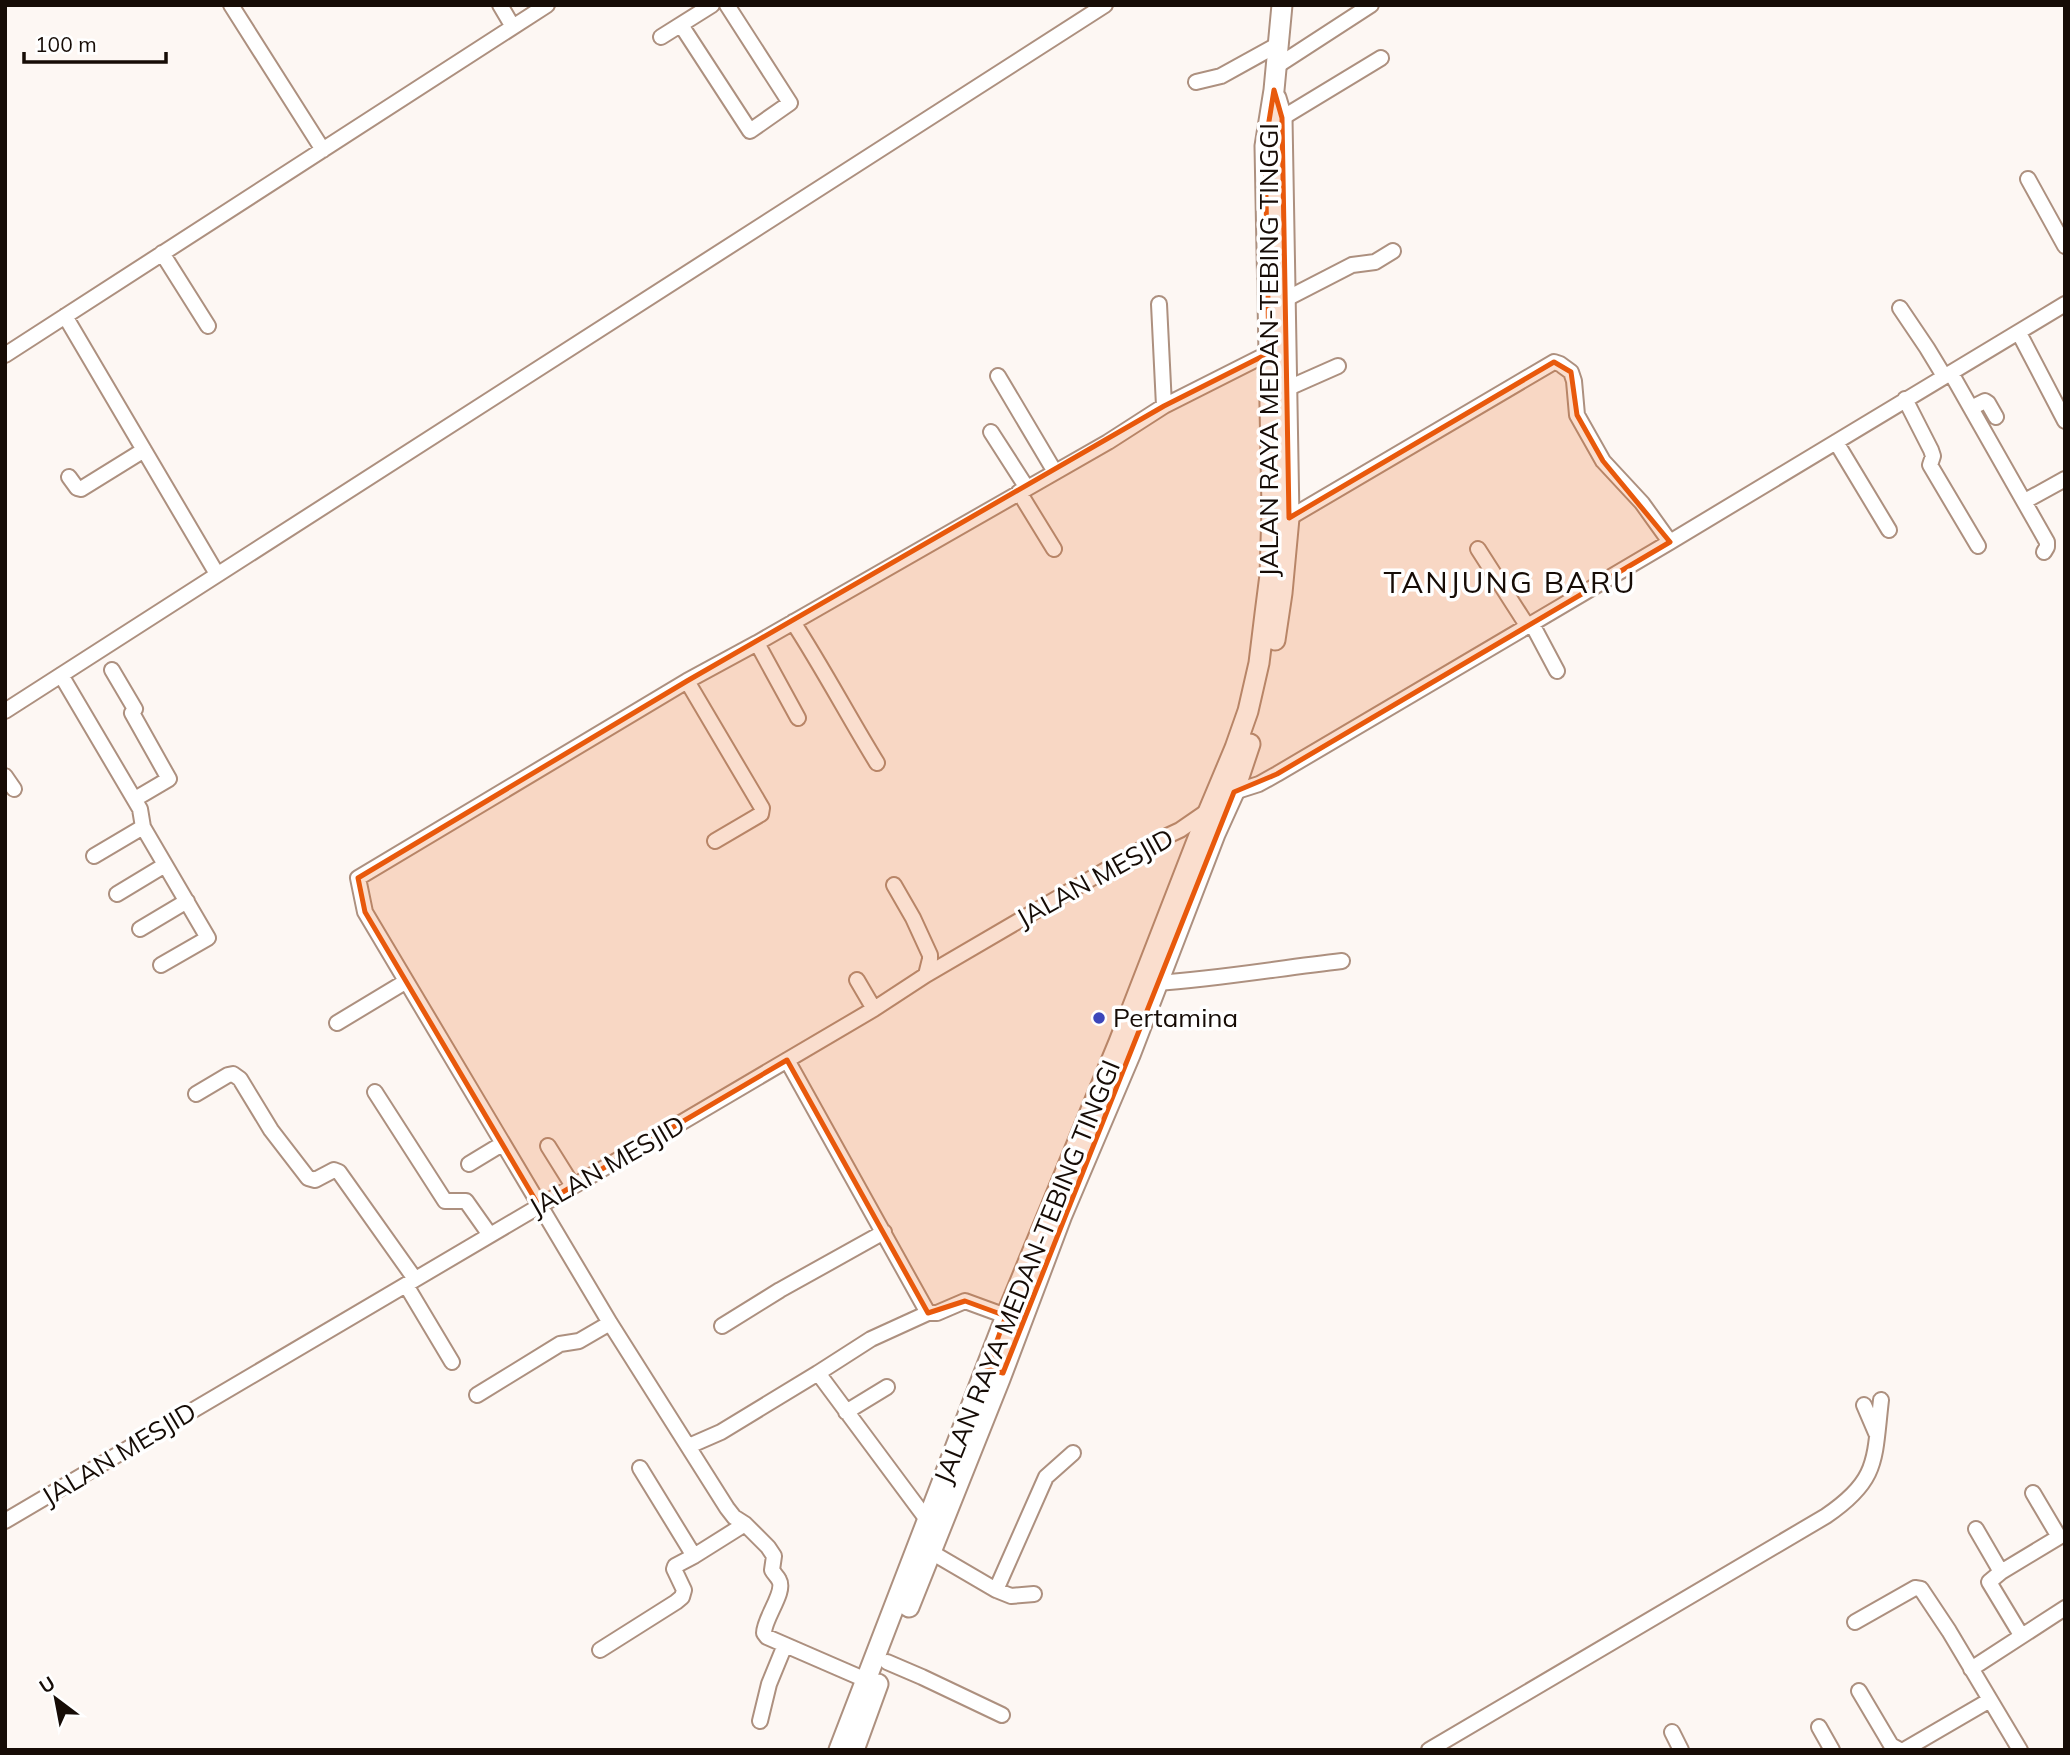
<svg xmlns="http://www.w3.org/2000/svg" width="2070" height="1755" font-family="Mulish,sans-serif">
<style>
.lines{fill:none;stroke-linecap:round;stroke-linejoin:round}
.minor-casing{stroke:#ad907f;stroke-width:18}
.highway-casing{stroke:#ad907f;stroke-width:23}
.minor{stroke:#fff;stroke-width:14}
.highway{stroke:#fff;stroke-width:19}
.marked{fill:#e8590c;fill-opacity:0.2;stroke:#e8590c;stroke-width:5;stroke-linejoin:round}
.poi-dot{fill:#3c46ba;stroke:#fff;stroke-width:2.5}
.labels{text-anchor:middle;stroke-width:7;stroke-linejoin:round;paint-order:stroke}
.street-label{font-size:26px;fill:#160c06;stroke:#fff}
.poi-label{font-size:26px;fill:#160c06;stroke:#fff;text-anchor:start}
.quarter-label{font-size:30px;letter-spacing:2px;fill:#160c06;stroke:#fff}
</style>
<rect width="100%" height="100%" fill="#fdf7f3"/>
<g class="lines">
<g class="minor-casing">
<path id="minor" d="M231,5L323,150
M500,5L513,27
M681,25L750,131L790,103L727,5
M661,37L712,5
M1277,66L1371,5
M1196,82L1221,76L1279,44
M1282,118L1381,58
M2028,179L2065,246
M162,253L208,326
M1286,299L1352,265L1375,262L1393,251
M1159,304L1164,406
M1900,308L1927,348L1944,376
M65,316L217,574
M2019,333L2065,421
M5,355L547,5
M1951,373L2047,542V547L2044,552
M998,376L1055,472
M1286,389L1338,366
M1905,399L1931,450L1933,456L1930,465L1978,546
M1971,408L1985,401L1988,403L1996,417
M991,432L1027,488
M1836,442L1889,530
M69,477L77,488L81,489L144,450
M1019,492L1054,549
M2025,501L2065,479
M1289,518L1554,362L1560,364L1571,372L1574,381L1577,415L1603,461L1642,503L1670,542
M1478,549L1528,627
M793,622C823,668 848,716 877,763
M1532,624L1557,671
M757,643L798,718
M112,670L135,709L132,713L169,779L135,799
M61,675L140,809L143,827L208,938L161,965
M687,681L762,808L761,814L715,841
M5,711L1105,5
M5,776L14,789
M1234,792L1259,784L1277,774L1670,542L2065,304
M94,856L143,827
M894,885L913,918L930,955V959L926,975
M117,894L165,865
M140,929L187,901
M857,980L874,1009
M1156,983C1218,979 1280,968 1342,961
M337,1023L405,982
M787,1060L928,1313
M375,1092L445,1201H466L490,1235
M196,1094L228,1075L233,1074L240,1079L271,1130L308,1178L315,1180L334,1170L339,1172L415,1279
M548,1146L573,1186
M469,1164L502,1144
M406,1285L452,1362
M722,1326L780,1290L884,1232
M818,1373L871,1339L928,1313H937L965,1301L1006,1316
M477,1395L560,1344L579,1341L610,1323
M1864,1405L1876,1433
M846,1412L887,1387
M689,1446L721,1432L818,1373L928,1521
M640,1468L694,1556
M5,1521L874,1009L926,975L1152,843L1180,830L1209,810
M1976,1529L2001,1572
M931,1552L996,1590L1046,1477L1073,1453
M996,1590L1011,1596L1034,1594
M1855,1622L1915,1588L1921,1589L1949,1631L2020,1750
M2021,1635L1989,1582L2001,1572L2059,1537L2033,1493
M600,1650L676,1602L682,1597L684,1590L674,1569L675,1566L694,1556L745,1524
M887,1662L922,1677L1002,1715
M1971,1669L2065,1608
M866,1680L767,1637L764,1633C764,1618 786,1592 779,1580C777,1576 774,1574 772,1570L774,1556L768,1547L745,1524L734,1517L727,1508L610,1323L365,912L358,878L687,681L757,643L1108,442L1164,406L1269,353
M1859,1691L1891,1745L1900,1750
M760,1721L769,1684L785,1645
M1819,1727L1832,1750
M1672,1732L1681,1750
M1429,1750L1826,1516C1879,1480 1874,1460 1881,1400
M1904,1750L1990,1700"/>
</g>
<g class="highway-casing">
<path id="highway" d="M1275,640L1282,593L1289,518L1282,118L1276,98
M909,1607L1000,1379L1062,1215L1130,1055L1215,834L1234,792L1250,744
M839,1750L1006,1316L1119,1042L1209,810L1235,748L1248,711L1259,663L1265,614L1270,575L1272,509L1265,146L1274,90L1282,5
M854,1750L878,1684"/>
</g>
<use href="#minor" class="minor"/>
<use href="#highway" class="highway"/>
</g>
<path class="marked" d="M1274,90L1282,118L1289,518L1554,362L1571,372L1577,415L1603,461L1670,542L1277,774L1234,792L1003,1373L987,1368L1006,1316L965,1301L928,1313L787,1060L539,1206L365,912L358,878L687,681L1164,406L1269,353L1265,146Z"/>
<circle class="poi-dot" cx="1099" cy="1018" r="7"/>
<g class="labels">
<g class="street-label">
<text transform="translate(1269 350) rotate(-90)" y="9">JALAN RAYA MEDAN-TEBING TINGGI</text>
<text transform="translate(1095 878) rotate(-29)" y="9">JALAN MESJID</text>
<text transform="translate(607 1166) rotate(-30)" y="9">JALAN MESJID</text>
<text transform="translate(1027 1272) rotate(-68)" y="9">JALAN RAYA MEDAN-TEBING TINGGI</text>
<text transform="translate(119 1454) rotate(-31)" y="9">JALAN MESJID</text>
</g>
<g class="poi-label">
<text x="1113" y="1027">Pertamina</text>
</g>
<g class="quarter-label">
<text x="1510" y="593">TANJUNG BARU</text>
</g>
</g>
<rect width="2070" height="1755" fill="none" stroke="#160c06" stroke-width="14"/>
<g transform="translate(56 1699) rotate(328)" stroke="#ffffff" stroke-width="5" paint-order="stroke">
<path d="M0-5L12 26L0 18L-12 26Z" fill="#160c06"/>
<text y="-10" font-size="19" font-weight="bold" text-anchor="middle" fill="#160c06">U</text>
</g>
<path d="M24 52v10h142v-10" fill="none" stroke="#160c06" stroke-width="3.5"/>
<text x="35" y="52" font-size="21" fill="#160c06" stroke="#ffffff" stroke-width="5" paint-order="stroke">100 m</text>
</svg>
